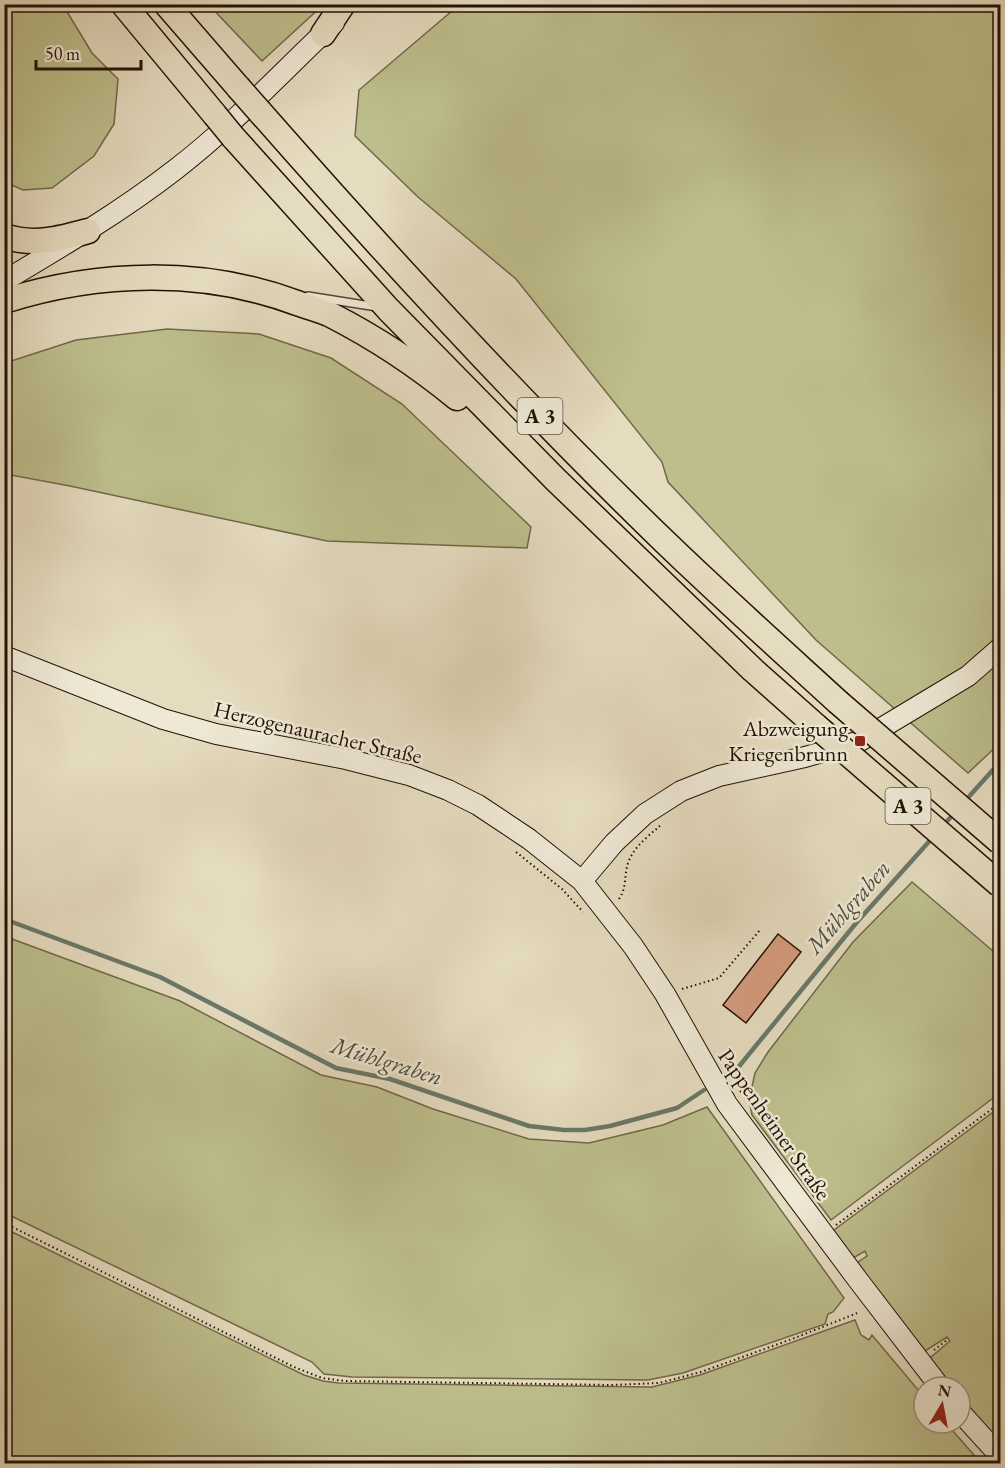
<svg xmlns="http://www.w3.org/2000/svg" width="1005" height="1468" font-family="'EB Garamond',serif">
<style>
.green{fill:#bdbe8c;stroke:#706848;stroke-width:1.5}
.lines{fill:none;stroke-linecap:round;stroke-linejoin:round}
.stream{stroke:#697869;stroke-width:4.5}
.building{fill:#d39a7c;stroke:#231104;stroke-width:1.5}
.lane-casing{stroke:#544433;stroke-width:10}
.secondary-casing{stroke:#231104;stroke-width:22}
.highway-casing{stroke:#231104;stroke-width:27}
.path{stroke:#231104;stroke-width:2;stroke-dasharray:1.5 3;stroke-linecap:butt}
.lane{stroke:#eee8d5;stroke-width:7}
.secondary{stroke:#eee8d5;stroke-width:20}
.highway{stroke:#e5dbbf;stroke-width:24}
.highway-bridge-casing{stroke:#231104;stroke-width:27;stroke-linecap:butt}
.highway-bridge{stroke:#e5dbbf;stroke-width:24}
.poi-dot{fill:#8f2418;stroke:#eee8d5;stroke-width:2}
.labels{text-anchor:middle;stroke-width:5;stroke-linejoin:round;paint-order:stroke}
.shield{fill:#eee8d5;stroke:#605243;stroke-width:1.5}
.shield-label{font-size:21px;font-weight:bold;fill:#231104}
.poi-label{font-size:22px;fill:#231104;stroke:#eee8d5;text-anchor:end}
.street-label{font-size:22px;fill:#231104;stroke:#eee8d5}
.water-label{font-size:24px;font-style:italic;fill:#4c4d3f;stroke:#eee8d5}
</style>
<rect width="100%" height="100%" fill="#e5dbbf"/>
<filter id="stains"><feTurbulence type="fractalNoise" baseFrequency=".00333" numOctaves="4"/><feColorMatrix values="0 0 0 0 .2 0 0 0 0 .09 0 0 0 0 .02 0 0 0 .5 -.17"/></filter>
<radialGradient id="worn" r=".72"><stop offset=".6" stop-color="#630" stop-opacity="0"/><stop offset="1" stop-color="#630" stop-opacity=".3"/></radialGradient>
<path class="green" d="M5,4L63,5L92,53L118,79L114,124L94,156L52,188L23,190L5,182Z
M209,5H323L262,61Z
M459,5H1000V743L968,773L816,640L668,482L662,462L516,279L418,197L355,136L359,90Z
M167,329L259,334L331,358L402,404L531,527L527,548L327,541L70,486L5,474V363L76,340Z
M912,882L1000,957V1093L831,1220L752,1115L749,1100L755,1073L768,1052L853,942Z
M4,936L180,1001L321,1075L377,1087L433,1109L529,1139L589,1143L663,1125L707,1107L844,1298L833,1312L828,1314L825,1324L683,1373L648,1380L352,1377L324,1374L312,1362L5,1213Z
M1000,1107V1446L960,1399V1387H949L930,1358L950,1341L947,1337L925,1351L857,1268L858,1262L867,1256L865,1251L855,1257H847L832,1234L834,1230Z
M4,1228L304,1375L323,1381L339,1383L652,1387L700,1375L855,1320L861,1335L869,1340L872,1335L924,1397V1423H946L981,1463H5Z"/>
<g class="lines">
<path class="stream" d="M965,801L1000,762
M943,825L956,812
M4,919L160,977L336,1068L390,1079L529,1126L564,1130H585L610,1126L677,1108L704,1090
M726,1077L736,1070L857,922L934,836"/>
</g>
<path class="building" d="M778,934L801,952L746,1023L723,1005Z"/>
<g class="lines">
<g class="lane-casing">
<path id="lane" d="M308,296L377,307"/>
</g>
<g class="secondary-casing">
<path id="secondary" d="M4,281C63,246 122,211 176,169C233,125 282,72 334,23
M4,656L163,719L216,734L346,759L409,775L448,790L478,805L529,839L582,881L633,946L665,994L727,1104L858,1280L940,1387
M582,881L614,843L645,814L681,791L719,776L805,757L860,741L968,676L1000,648
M960,1412L1000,1456"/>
</g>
<g class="highway-casing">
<path id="highway" d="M123,4L215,115
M166,4L238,87
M323,34L343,4
M260,112C390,260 523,405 665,542C721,596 780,649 838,702
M233,137L388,309L556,480L753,670L816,726
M4,236C34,246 59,239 88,231
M4,301C99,271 203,268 297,303C308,307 320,310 331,315C376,338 418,366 457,398"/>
</g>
<path class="path" d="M516,852L562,889L583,912
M619,899C627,888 624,875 628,863C634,846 650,835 662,824
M682,989L719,978L760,930
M740,1092L749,1083
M4,1223L294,1367L322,1378L345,1381L612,1385L659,1383L701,1372L792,1339L860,1312
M836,1225L1000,1103
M934,1350L947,1340"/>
<use href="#lane" class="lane"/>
<use href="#secondary" class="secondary"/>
<use href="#highway" class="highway"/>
<g class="highway-bridge-casing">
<path id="highway-bridge" d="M238,87L260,112
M215,115L233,137
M838,702L1000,842
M816,726L1000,885"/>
</g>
<use href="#highway-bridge" class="highway-bridge"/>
</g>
<rect class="poi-dot" x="854" y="735" width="12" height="12" rx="3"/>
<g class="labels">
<g class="shield">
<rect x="517.5" y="398" width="45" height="36" rx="4.5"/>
<rect x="885.5" y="788" width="45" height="36" rx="4.5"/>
</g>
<g class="shield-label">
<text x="540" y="423">A 3</text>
<text x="908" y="813">A 3</text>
</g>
<g class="poi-label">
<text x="848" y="736">Abzweigung<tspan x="848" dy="25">Kriegenbrunn</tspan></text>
</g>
<g class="street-label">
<text transform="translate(318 732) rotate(13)" y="8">Herzogenauracher Straße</text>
<text transform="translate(775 1124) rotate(55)" y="8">Pappenheimer Straße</text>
</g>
<g class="water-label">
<text transform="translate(848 907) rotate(-49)" y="8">Mühlgraben</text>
<text transform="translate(387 1061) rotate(17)" y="8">Mühlgraben</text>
</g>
</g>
<rect width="1005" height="1468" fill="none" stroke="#e5dbbf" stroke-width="24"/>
<rect x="6" y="6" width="993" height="1456" fill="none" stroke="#231104" stroke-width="3"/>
<rect x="12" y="12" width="981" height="1444" fill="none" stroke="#231104" stroke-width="1.5"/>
<g transform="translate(942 1405) rotate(10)"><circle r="28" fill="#eee8d5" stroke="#9d9281" stroke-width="1.5"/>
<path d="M0-4.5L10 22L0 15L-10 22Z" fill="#8f2418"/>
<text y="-9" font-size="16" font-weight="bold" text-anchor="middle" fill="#231104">N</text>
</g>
<path d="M36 60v9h105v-9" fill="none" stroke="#231104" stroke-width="3"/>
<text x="45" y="60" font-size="18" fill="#231104" stroke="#eee8d5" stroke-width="4.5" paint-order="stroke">50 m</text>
<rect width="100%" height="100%" filter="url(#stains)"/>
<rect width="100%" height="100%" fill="url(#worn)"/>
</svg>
